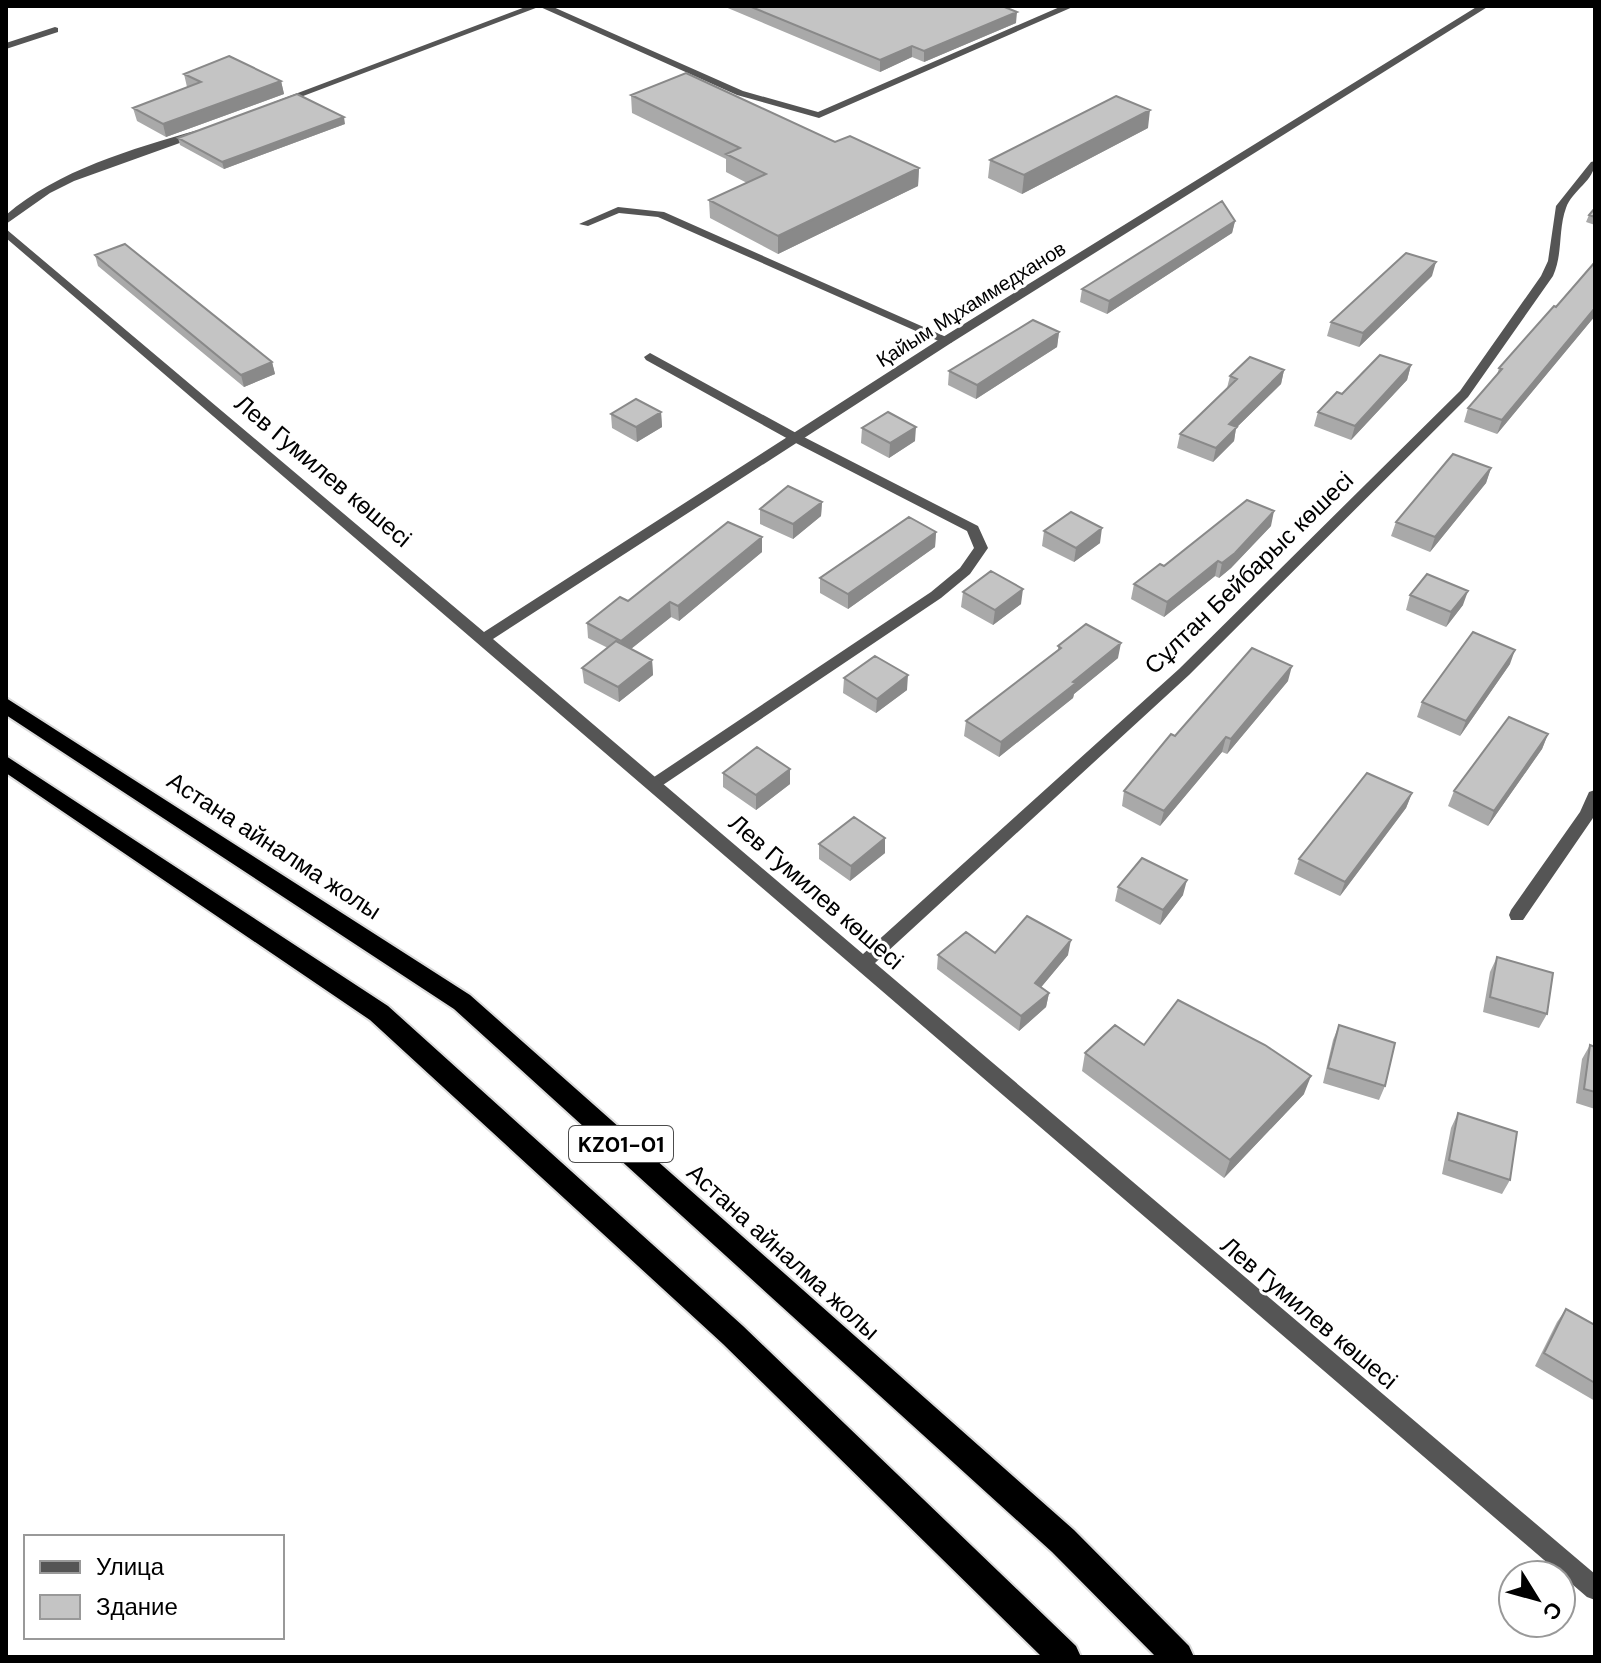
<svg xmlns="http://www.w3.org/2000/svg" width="1601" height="1663" font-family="'DM Sans',sans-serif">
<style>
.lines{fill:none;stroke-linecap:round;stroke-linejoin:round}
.trunk-casing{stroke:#dbdbdb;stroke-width:4}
.service{fill:#555;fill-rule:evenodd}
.minor{fill:#555;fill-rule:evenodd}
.trunk{fill:#000;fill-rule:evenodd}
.wall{fill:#a9a9a9}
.shaded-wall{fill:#898989}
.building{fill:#c4c4c4;stroke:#898989;stroke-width:2}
.labels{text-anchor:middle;stroke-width:6;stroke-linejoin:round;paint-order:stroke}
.far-street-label{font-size:20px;fill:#000;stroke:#fff}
.shield{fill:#fff;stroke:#4c4c4c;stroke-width:2}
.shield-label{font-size:22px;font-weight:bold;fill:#000}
.street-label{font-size:24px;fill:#000;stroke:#fff}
</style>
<rect width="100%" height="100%" fill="#fff"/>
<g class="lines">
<g class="trunk-casing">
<path id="trunk" d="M6,698L470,995L1074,1530L1189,1646L1194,1657H1156L1052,1552L454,1009L6,715Z
M6,756L388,1006L743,1326L1076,1646L1081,1657H1042L723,1344L370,1020L6,773Z"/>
</g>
<path class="service" d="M538,6H551L743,91L818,112L1062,6H1075L819,118L737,95Z
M55,27L58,28V32L6,49V43Z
M618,207L664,212L953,340L951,343H943L658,217L619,213L588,226L579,224Z
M650,353L798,434L978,526L988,548L970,574L941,598L654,791L646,785L648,781L931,592L960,568L974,548L967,531L790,440L646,360L644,357Z
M1595,790V814L1593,818L1523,920H1511L1509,915L1511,910L1580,812L1589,792Z"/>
<path class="minor" d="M528,6H541L282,104L274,102Z
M1478,6H1489L951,343L493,639L863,954L1179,669L1460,391L1541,276L1548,261L1556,206L1591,162L1595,161C1595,181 1572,190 1566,208C1558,230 1563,254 1553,276L1468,397L1189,675L875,963L1595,1574V1600L1587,1597L6,238V229L484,632L943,337Z
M198,130L202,131V135L74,181L50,193L6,224V215C58,170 132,149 198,130Z"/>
<use href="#trunk" class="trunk"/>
</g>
<path class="wall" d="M723,6H1002L1016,23L924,62L912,57L880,72Z
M184,74L281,81L284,94L166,137L137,121L133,108L187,87Z
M631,95L835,142L919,168L918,186L778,254L710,218L709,200L747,183L726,172V159L632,113Z
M345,124L224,169L180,145L178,138Z
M1148,128L1022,194L988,178L990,160Z
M1595,208V225L1586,222L1589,215Z
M1235,221L1232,233L1107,314L1080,302L1082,289Z
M95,255L272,362L275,374L244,387L98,266Z
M1595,262V316L1497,434L1464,422L1468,408L1497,375L1499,368L1556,307Z
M1432,276L1359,347L1327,336L1331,322Z
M1059,332L1057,347L976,399L948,385L949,371Z
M1411,365L1407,380L1351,440L1314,426L1318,412L1342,394Z
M1284,370L1281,384L1236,428L1234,441L1213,462L1177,448L1180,434L1227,388L1230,376Z
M661,412L662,427L637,442L612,428L611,414Z
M862,428L915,441L889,458L861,443Z
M1491,468L1486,483L1430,552L1391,536L1396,522Z
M822,502L821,516L793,539L760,524V509Z
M1271,526L1231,568L1219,578L1215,576L1164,617L1131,599L1134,584L1164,566Z
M1044,531L1100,543L1074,562L1042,546Z
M936,532L935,547L848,609L820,593V578Z
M762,537V552L679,621L671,617L631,649L652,660L653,675L619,702L584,683L582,668L608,648L588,638L587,623L628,601Z
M963,592L1021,604L993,625L961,607Z
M1410,595L1463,605L1446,627L1406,610Z
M1058,646L1118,658L1074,694L1073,698L999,757L964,736L966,721L1058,650Z
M1510,664L1460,736L1417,717L1422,702Z
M844,678L907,690L876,713L843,693Z
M1288,681L1227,754L1222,752L1160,826L1122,806L1124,791L1175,736Z
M1548,734L1542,749L1488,826L1448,806L1454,791Z
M790,769V784L756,810L723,787V773Z
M1412,793L1406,808L1340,896L1294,874L1299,859Z
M885,838V853L850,881L819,859V844Z
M1118,887L1183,895L1160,925L1115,901Z
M995,953L1068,955L1041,987L1049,993L1046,1007L1019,1031L937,969L938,955Z
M1497,957L1547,1014L1539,1028L1483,1012L1490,972Z
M1339,1025L1385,1086L1379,1100L1323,1083L1333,1040Z
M1144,1045L1304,1094L1224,1178L1082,1071L1085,1053Z
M1590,1045L1595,1047V1109L1576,1103L1582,1059Z
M1458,1113L1510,1180L1502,1194L1442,1174L1451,1128Z
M1566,1309L1595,1325V1401L1535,1366L1557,1322Z"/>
<path class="shaded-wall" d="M1017,12L1016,23L924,62V51Z
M912,46V57L880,72V60Z
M281,81L284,94L166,137L163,124Z
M1150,110L1148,128L1022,194L1024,175Z
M344,117L345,124L224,169L222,162Z
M919,168L918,186L778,254V236Z
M1235,221L1232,233L1107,314L1109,301Z
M1436,262L1432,276L1359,347L1363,333Z
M1595,308V316L1497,434L1502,420Z
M1059,332L1057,347L976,399L977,385Z
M272,362L275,374L244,387L241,375Z
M1411,365L1407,380L1351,440L1355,426Z
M1284,370L1281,384L1236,428L1234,441L1213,462L1216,448L1229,424Z
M661,412L662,427L637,442L636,427Z
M916,427L915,441L889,458L890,443Z
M1491,468L1486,483L1430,552L1435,537Z
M822,502L821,516L793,539V524Z
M1274,511L1271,526L1231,568L1219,578L1222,563Z
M1102,528L1100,543L1074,562L1076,548Z
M936,532L935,547L848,609V594Z
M762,537V552L679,621L678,606Z
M1218,561L1215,576L1164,617L1167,602Z
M1023,589L1021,604L993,625L995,610Z
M1468,591L1463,605L1446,627L1451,612Z
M670,602L671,617L622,656L621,641Z
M1121,643L1118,658L1074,694L1073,698L999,757L1001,742Z
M1515,650L1510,664L1460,736L1466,721Z
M652,660L653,675L619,702L618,687Z
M1292,666L1288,681L1227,754L1231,739Z
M908,675L907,690L876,713L877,699Z
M1548,734L1542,749L1488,826L1494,811Z
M1226,737L1222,752L1160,826L1164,811Z
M790,769V784L756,810V795Z
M1412,793L1406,808L1340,896L1345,882Z
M885,838V853L850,881L851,866Z
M1187,880L1183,895L1160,925L1163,910Z
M1071,940L1068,955L1033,997L1035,983Z
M1049,993L1046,1007L1019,1031L1021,1016Z
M1311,1076L1304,1094L1224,1178L1230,1160Z"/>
<path class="building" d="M749,6H1002L1017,12L924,51L912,46L880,60Z
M229,56L281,81L163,124L133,108L201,82L184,74Z
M686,73L835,142L850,136L919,168L778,236L709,200L766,174L726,154L740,148L631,95Z
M297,94L344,117L222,162L178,138Z
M1116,96L1150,110L1024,175L990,160Z
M1222,201L1235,221L1109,301L1082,289Z
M1595,208V217L1589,215Z
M125,244L272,362L241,375L95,255Z
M1406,253L1436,262L1363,333L1331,322Z
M1595,262V308L1502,420L1468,408L1502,369L1499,368L1554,306L1556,307Z
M1033,320L1059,332L977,385L949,371Z
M1380,355L1411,365L1355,426L1318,412L1337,392L1342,394Z
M1250,357L1284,370L1229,424L1237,427L1216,448L1180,434L1237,379L1230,376Z
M636,399L661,412L636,427L611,414Z
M888,412L916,427L890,443L862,428Z
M1453,454L1491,468L1435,537L1396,522Z
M788,486L822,502L793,524L760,509Z
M1247,500L1274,511L1235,553L1222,563L1218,561L1167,602L1134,584L1160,564L1164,566Z
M1071,512L1102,528L1076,548L1044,531Z
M909,517L936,532L848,594L820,578Z
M728,522L762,537L678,606L670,602L621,641L587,623L620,597L628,601Z
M991,571L1023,589L995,610L963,592Z
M1427,574L1468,591L1451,612L1410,595Z
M1086,624L1121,643L1073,682L1076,683L1001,742L966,721L1061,648L1058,646Z
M1473,632L1515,650L1466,721L1422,702Z
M616,641L652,660L618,687L582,668Z
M1252,648L1292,666L1231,739L1226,737L1164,811L1124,791L1171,734L1175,736Z
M875,656L908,675L877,699L844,678Z
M1509,717L1548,734L1494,811L1454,791Z
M757,747L790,769L756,795L723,773Z
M1367,773L1412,793L1345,882L1299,859Z
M854,817L885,838L851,866L819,844Z
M1142,858L1187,880L1163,910L1118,887Z
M1027,916L1071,940L1035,983L1049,993L1021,1016L938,955L966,932L995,953Z
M1497,957L1553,973L1547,1014L1490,997Z
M1178,1000L1265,1045L1311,1076L1230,1160L1085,1053L1115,1025L1144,1045Z
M1339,1025L1395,1043L1385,1086L1328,1068Z
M1590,1045L1595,1047V1092L1584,1089Z
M1458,1113L1517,1132L1510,1180L1449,1160Z
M1566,1309L1595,1325V1383L1544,1353Z"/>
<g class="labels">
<g class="far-street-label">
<text transform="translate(971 304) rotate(-32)" y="7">Қайым Мұхаммедханов</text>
</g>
<rect class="shield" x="569" y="1126" width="104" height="36" rx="6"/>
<g class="shield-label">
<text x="621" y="1152">KZ01-01</text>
</g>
<g class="street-label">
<text transform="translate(323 471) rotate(40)" y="8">Лев Гумилев көшесі</text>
<text transform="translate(1249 573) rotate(-44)" y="8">Сұлтан Бейбарыс көшесі</text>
<text transform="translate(274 846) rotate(33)" y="8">Астана айналма жолы</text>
<text transform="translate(816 892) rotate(41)" y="8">Лев Гумилев көшесі</text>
<text transform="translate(783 1252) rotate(42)" y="8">Астана айналма жолы</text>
<text transform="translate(1309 1313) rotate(40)" y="8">Лев Гумилев көшесі</text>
</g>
</g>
<rect width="1601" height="1663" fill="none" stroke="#000000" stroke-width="16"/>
<rect x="24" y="1535" width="260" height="104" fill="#ffffff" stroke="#999999" stroke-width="2"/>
<rect x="40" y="1561" width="40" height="12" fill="#555555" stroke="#999999" stroke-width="2"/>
<text x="96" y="1575" font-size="24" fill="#000000">Улица</text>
<rect x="40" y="1595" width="40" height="24" fill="#c4c4c4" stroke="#999999" stroke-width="2"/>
<text x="96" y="1615" font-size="24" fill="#000000">Здание</text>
<g transform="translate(1537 1599) rotate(127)"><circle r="38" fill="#ffffff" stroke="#999999" stroke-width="2"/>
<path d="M0-6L14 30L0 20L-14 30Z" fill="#000000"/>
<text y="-12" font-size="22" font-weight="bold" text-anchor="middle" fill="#000000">С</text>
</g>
</svg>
